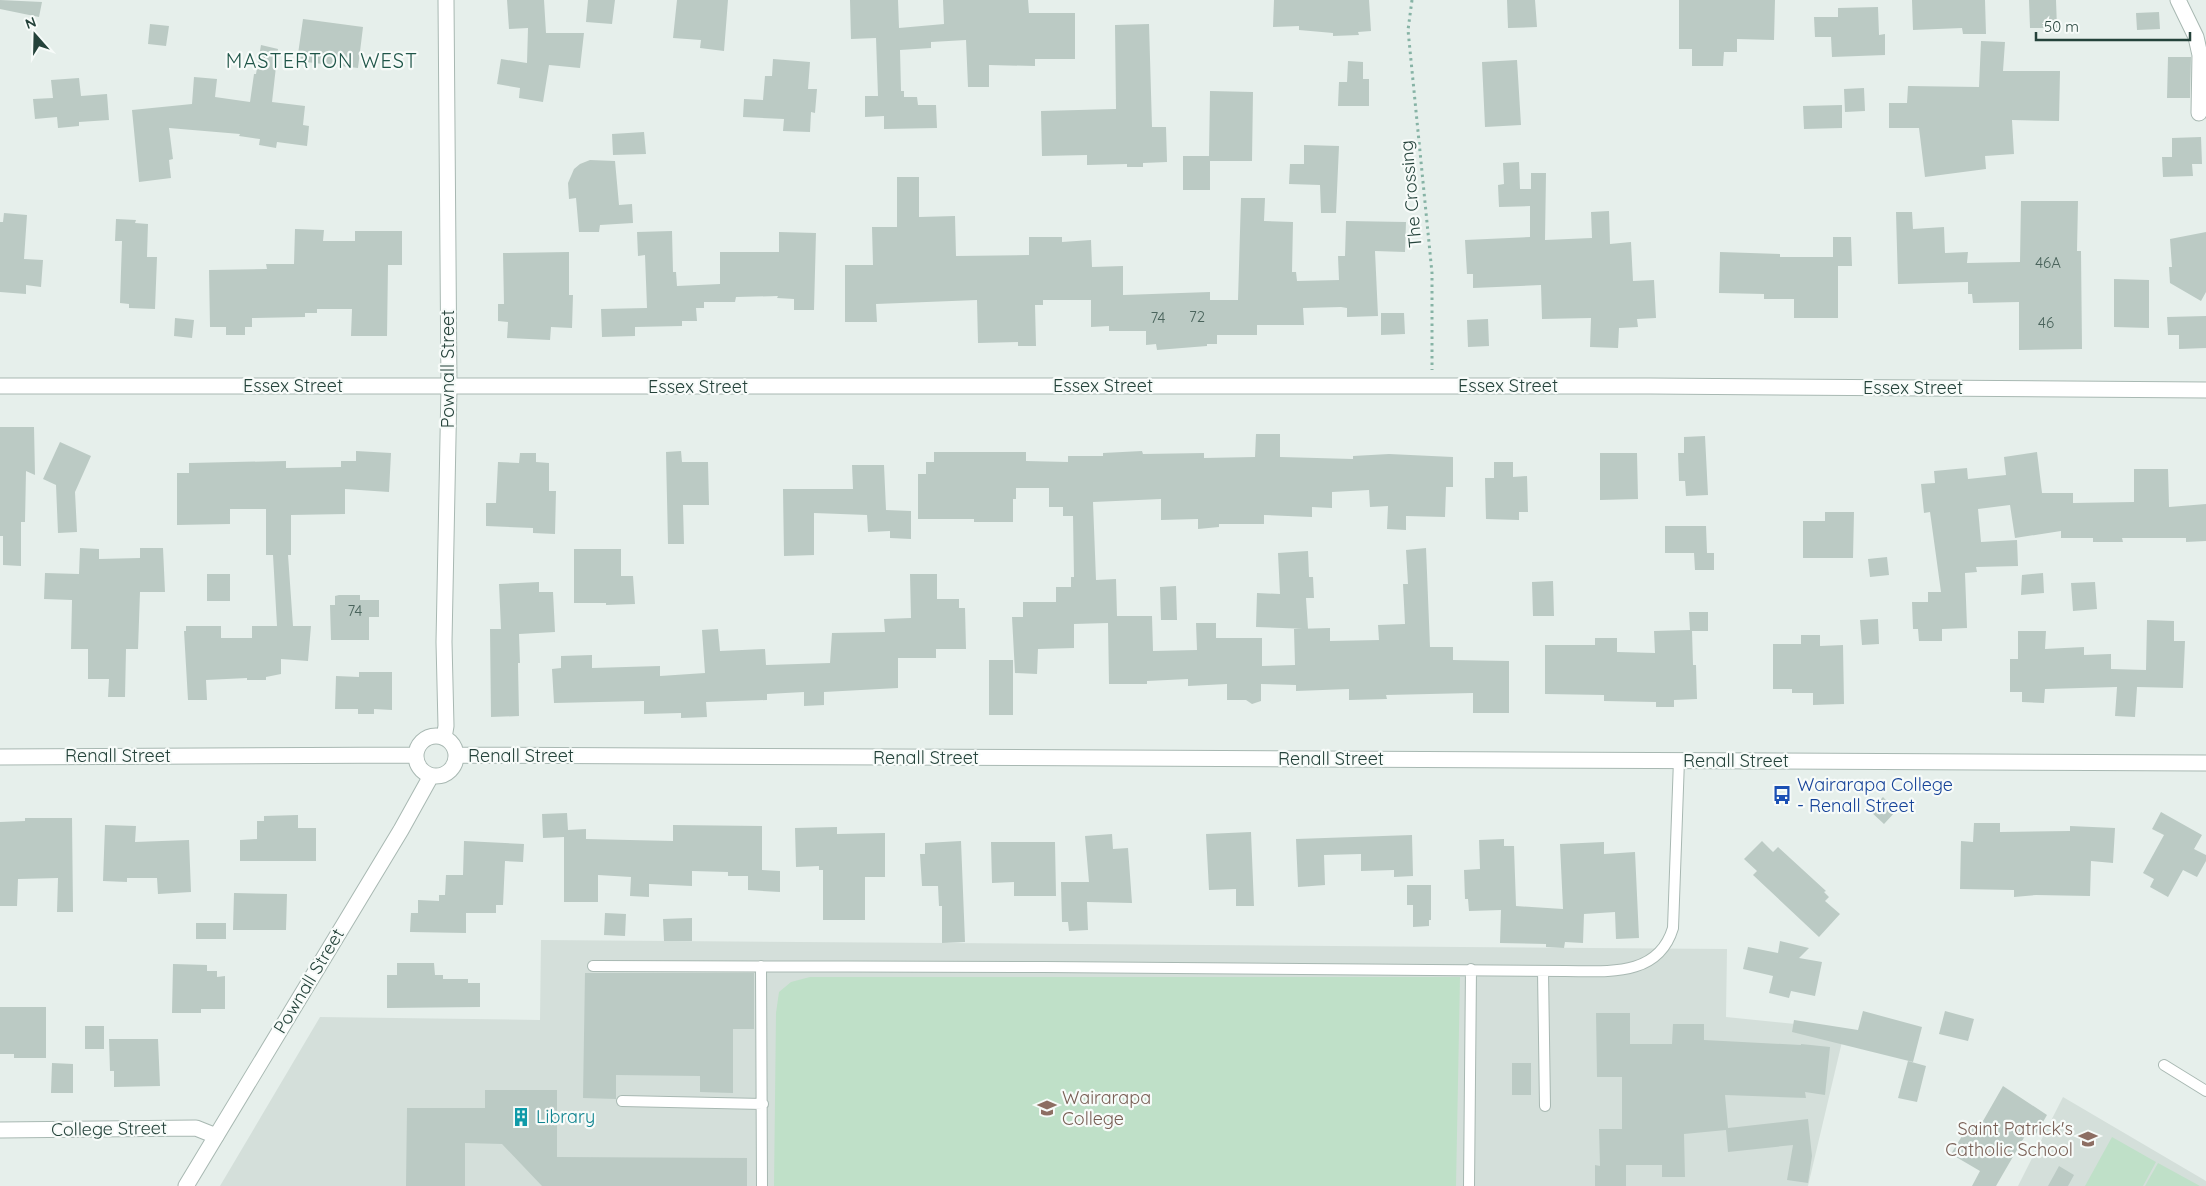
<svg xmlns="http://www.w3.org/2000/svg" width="2206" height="1186" font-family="Quicksand,sans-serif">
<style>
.built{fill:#d4dfda}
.green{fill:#bfe0c8}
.building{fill:#bbcac4}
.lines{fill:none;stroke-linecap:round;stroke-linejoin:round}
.service-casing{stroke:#a8b8b2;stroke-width:12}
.minor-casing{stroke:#a8b8b2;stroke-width:17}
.tertiary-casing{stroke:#a8b8b2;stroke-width:17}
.path{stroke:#86b3a5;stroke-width:3;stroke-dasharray:2.5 4;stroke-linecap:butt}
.service{stroke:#fff;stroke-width:10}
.minor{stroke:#fff;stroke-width:15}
.tertiary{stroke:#fff;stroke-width:15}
.labels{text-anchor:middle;stroke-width:4.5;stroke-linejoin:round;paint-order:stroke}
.number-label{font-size:15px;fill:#4a645c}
.street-label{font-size:18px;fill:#24423a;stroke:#f7fbf9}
.transit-label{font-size:18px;fill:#164399;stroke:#f7fbf9;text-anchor:start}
.education-label{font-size:18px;fill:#785e54;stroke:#f7fbf9;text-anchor:start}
.culture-label{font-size:18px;fill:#0d838f;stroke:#f7fbf9;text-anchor:start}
.quarter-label{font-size:20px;letter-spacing:1px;fill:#1f5548;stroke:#f7fbf9}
</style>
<rect width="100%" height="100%" fill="#e6efeb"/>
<path class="built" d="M541,940L1727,949L1726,1017L1845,1029L1808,1186H220L320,1017L540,1020Z
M2063,1097L2206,1181V1186H2018Z"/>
<path class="green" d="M810,977H1460L1456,1186H774L776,1013L779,992L791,982Z
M2112,1137L2156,1162L2143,1186H2085Z
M2158,1163L2200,1186H2145Z"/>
<path class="building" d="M0,0L42,2L39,17L0,9Z
M507,0H544L546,33H584L580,68L549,65L543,102L519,98L520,88L497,84L501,59L527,63L528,28L509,29Z
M588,0H615L612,24L586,22Z
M677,0H728L724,51L700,48L701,40L673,38Z
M850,0H898L899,28L944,24L943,0H1028L1029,13H1075V59H1035V66L989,65V87H968L966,40L931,42V48L900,50L901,91H904V97H917L918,105H936L937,128L884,129V116L865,117V96H878L876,38L851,39Z
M1274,0H1369L1371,31L1358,32L1359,35L1333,36V33L1299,30V26L1273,27Z
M1507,0H1535L1537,27L1508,28Z
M1679,0H1775L1774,40L1737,39V52H1724L1723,66H1692V49H1679Z
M1912,0H1985L1986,34H1963L1962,28L1913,30Z
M2029,0H2056L2057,28H2030Z
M1878,7L1879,35L1885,34V55L1832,57L1831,37H1815L1814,17H1838V8Z
M2159,12L2160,29L2137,30L2136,13Z
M303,19L363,27L358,68L297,61Z
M150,24L169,26L166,46L148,44Z
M1149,24L1152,127H1166L1167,162L1143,163V167H1127V164L1087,165V155L1042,156L1041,111L1116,109L1115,25Z
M1981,41L2005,42L2003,71H2060L2059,121L2012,120L2014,154L1985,156L1986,169L1925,177L1919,128H1889V103H1907L1908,86L1979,87Z
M261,45L278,49L272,102L305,106L303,125L309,126L307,146L277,142L276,148L259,145L260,139L239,136L240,134L169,128L173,159L169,160L171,178L139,182L132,110L192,104L194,77L217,79L215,97L250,102L254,74H256Z
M2168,57H2191L2190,98H2167Z
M773,59L810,62L808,89H817L815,113L811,112L810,132L783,131L784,119L743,117L744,99L763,100L765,76H772Z
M1517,60L1521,125L1485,127L1482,62Z
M1348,61L1363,62V79H1369V106H1338L1339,82H1347Z
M79,78L81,96L107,94L109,120L79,122V126L58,128L57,117L35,119L33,99L53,98L51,80Z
M1864,88L1865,111L1845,112L1844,89Z
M1210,91L1253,92L1252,161H1210V190H1183V156H1209Z
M1842,105V128L1804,129L1803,106Z
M644,132L646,154L613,155L612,134Z
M2201,137L2202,164H2192L2193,176L2163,177L2162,157H2172V138Z
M1304,145L1339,146L1336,213H1321L1320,185L1289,184L1290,164H1304Z
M590,160L615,161L619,205L632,204L633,223L600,225L599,232H579L576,198L569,199L568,183L574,169L580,164Z
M1519,162L1520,189H1531V173H1546L1545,240L1592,238L1591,212L1609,211L1610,244L1631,242L1633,281L1654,280L1656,318L1637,319L1638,327L1619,328L1618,348L1590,347L1591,318L1542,319L1541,285L1473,288V274H1467L1465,240L1530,237V206L1499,207L1498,185L1504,184L1503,163Z
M897,177H919V217L955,216L956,256L1029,255V237H1062V242L1091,240L1092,267L1123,266V295L1210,292V300H1238L1241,198H1265L1264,221L1293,222L1292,272H1296L1297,281L1339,280L1338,256H1345L1346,221L1406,222L1405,252L1375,251L1378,316L1347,317V308L1341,307L1303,308L1304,325H1257V335H1217V344H1207V346L1157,350L1156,344L1146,345V331H1109V326L1091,327V300H1043V305H1035L1036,346H1018V342L978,343L977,300L876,304L877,322H845V265H873L872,227H897Z
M2021,201H2078L2077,251H2081L2082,349L2019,350V302L1973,303L1972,294H1968V282L1898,284L1896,212H1912L1913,229L1944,227L1945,253L1968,252L1967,263L2020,262Z
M4,213L27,215L24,259L43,260L41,287L26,285V294L0,292V222H3Z
M116,219L136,220L135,223L148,224L147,257H157L155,309L129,308V304L120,303L122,241H115Z
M295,229L324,230L323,241H355V231H402V265H388L387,336H351L352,309H317V313H305V317L252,318V327H245V335H226V327H210L209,270L267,269L266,264H294Z
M672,231L673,272H676L677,286L720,284V252H779V232L816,233L814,310H794V299L777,298L778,296L736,297L735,302H704V308H696L697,321H682V326L635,327V336L602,337L601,309L647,308L645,255L638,256L637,232Z
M2206,232V292L2201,301L2170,283L2169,267H2172L2170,239Z
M1833,237H1851L1852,266H1838V318H1794V299H1764V294L1719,293L1720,252L1780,254V257H1833Z
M569,252V295H573L572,328L551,327L550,340L507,338L508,322L498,321V304H504L503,253Z
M2114,279L2149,280V328L2114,327Z
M1381,313H1404L1405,334L1381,335Z
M2206,316V348L2179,349V335H2168L2167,317Z
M175,318L194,320L192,338L174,336Z
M1488,319L1489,346L1468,347L1467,320Z
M0,427H34L35,475L26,471L25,522H21V566L3,565V536H0Z
M1256,434H1280V457L1353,459V456L1389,454L1453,457V487H1446L1445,517L1406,516V530L1387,529L1388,506L1370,507L1369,490L1332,492V508L1312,507V517L1264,515V524H1219V527L1198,529V519L1161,520V499L1093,502L1096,580L1116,579L1117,616H1152L1153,651L1197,650L1196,623H1216V638H1262V666L1295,665L1294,629L1330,628V641L1379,640L1378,625L1405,624L1403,584H1408L1406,550L1426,548L1430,647H1453V660L1509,661V713H1473V693L1386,695L1387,699L1349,700V689L1296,691V685L1261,684V701L1252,704L1246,700H1227V684L1188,686V679L1147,681V684H1109L1108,623L1074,624V648L1038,649L1037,674L1015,673L1012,617H1023V602H1056V587H1071V577H1074L1073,516H1063V507H1049V488H1016V499H1013V522H974V519H918V474H926V462H934V452H1026V461L1068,462V456H1103V453L1142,451L1143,454L1204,453V458L1255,457Z
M1705,436L1708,495L1686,496L1685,481H1679L1678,453H1684V437Z
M60,442L91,456L75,492L77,532L58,533L56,485L43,479Z
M356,451L391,453L389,492L345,489V514L291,515V555H288L293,626H311L308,661L281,659V674L266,677V680H247V678L206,680L207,700H188L184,631H186V626H221V638H252V626H277L273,555H266V509H230V524L177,525V473H189V463L286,461V468L341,467V461H356Z
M681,451L682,462H708L709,505H683L684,544H668L666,452Z
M2037,452L2042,493H2073V503L2134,502V469H2168L2169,507L2206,504V541L2186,542V538H2122L2123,542H2093V538H2061V531L2015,538L2010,505L1978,509L1981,542L2017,540L2018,566L1976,567L1977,572L1965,573L1967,628L1942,629V641H1919L1918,629H1913L1912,602H1928V592H1941L1930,512L1924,513L1921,484L1935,483L1934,471L1967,468L1968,479L2006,475L2004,457Z
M520,453H536V462L549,463V491H556L555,534L533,533V528L486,526V503H496L498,462L519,463Z
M1600,453H1637L1638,499L1600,500Z
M1494,462H1513V477L1527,476L1528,512H1519V520L1486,519L1485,478H1494Z
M852,465H884L886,510L911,511V539L890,538V531L868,532L867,515L814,513V555L784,556L783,489H853Z
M1825,512H1854L1853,558H1803V521H1825Z
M1665,526H1706L1707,553H1714V570H1695L1694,553H1700H1665Z
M80,548L99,549V559L140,558V548H163L165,592H140L138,649H126L125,697H108L109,679H88V649H71L72,600L44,599L45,573L79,574Z
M574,549H621V576H633L635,604L606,605V603H574Z
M1308,551L1309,577H1313L1314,598H1306L1308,629L1256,627L1257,593L1280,594L1278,553Z
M1887,557L1889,575L1870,577L1868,559Z
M2043,573L2044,593L2021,595L2022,575Z
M207,574H230V601H207Z
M910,574H937V599H959V608H965L966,649H936V658H898V688L824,692V705L804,706V692L767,694V700L706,702L707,717L681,718V713L644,714V701L554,703L552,669L561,668V656L592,655V668L660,666V676L705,673L702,630L718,629L720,651L765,649L766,665L830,663L832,633L885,632L884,619L911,618Z
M1553,581L1554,616H1533L1532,582Z
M539,582V592H553L555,632L519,634L520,663H518L519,716L491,717L490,629H501L499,584Z
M2095,582L2097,609L2073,611L2071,583Z
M1176,586L1177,620H1161L1160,587Z
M339,595H360V600H379V617H369V640H331L330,605H335V596Z
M1689,612H1708V631H1692L1693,665H1696L1697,699L1674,700V707H1656V702L1604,701V695L1545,694V645H1595V638H1617V652L1655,653L1654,631L1690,630Z
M1878,619L1879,644L1862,645L1860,620Z
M2147,620L2174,621V641H2185L2183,688L2137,687L2135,717L2115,716L2117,687L2045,689L2044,703L2022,702V692H2010V659H2018V631H2046L2045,649L2084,647V655L2111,654V669L2146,670Z
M1801,635H1820V646L1843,645L1844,704L1813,705V693H1792V689H1773V644H1801Z
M989,660H1013V715H989Z
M359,672H392V710L374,709V714H358V709H335L336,676L359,677Z
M1883,797L1896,811L1884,824L1870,811Z
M2161,812L2202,835L2194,849L2206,855V861L2197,877L2183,870L2168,897L2150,887L2154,879L2143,873L2164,835L2152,829Z
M567,813L568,830L586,829V839L673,841V825L762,826V870L780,871V892L748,890V876H728V872L692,871V886L649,884V897L630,896L631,877L598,875V902H564V837L543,838L542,814Z
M298,815V828H316V861H240V840L257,839V821H264V816Z
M25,818H72L73,912H57L58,878L18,879L17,906H0V822L25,821Z
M1974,823H2000V832L2070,831V826L2115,828L2113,863L2091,861L2090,896L2036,895L2014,897V890L1960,889L1961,841L1973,842Z
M105,825L136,826L135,842L189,840L191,892L158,894L157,878H127V882L103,881Z
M837,827V834L885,833V877H865V920H823V870H819V866L796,867L795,828Z
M1251,832L1254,906H1236V889L1209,890L1206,834Z
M1112,834L1113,849L1128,848L1132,903L1087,902L1088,930L1069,931L1068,922H1062L1061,882H1089L1085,836Z
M1412,835L1413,876L1394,877V870L1361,871V854L1324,855L1325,885L1298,887L1296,839Z
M1504,839V846H1514L1516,906L1563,909L1560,844L1604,842V854L1635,852L1639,938L1616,939L1615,912L1584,914L1583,943L1565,942L1564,948L1546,947V944L1500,943L1501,910L1469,911L1468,899H1465L1464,870L1480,869L1479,840Z
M464,841L524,844L523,862L505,861L503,905H496V913H466V933L410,932L411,913H418V900L439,901V895H445L446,875H463Z
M961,841L965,942L942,943V906H939L938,886H922L920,854H925V843Z
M1762,841L1773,852L1778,847L1826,891L1824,892L1829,897L1825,901L1840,914L1819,937L1753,875L1757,871L1744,859Z
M991,842H1055L1056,896H1014V882L992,883Z
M1407,885H1431V920H1429V926L1413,927V905H1407Z
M234,893L287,894L286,930H233Z
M605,913L626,914L625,936L604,935Z
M692,918V941H664L663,919Z
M196,923H226V939H196Z
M1780,941L1809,948L1799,958L1822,962L1815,996L1791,991L1789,998L1769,993L1773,976L1743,969L1748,947L1778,953Z
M397,963H434L435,975H443V979H468V983H480V1007L387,1008V975H397Z
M173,964L207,965V971H217V977L225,976V1009H201V1013H172Z
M585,973H754V1029H733V1093L700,1092V1076L616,1075V1099L583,1098Z
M0,1007H46V1058H14V1054H0Z
M1863,1011L1922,1027L1913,1062L1792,1032L1794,1020L1858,1030Z
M1945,1011L1974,1019L1968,1041L1939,1034Z
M1596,1013H1630V1044H1672L1673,1024H1704V1040L1801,1045V1044L1830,1047L1825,1095L1805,1092L1806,1098L1725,1095L1728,1128L1808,1119L1812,1156L1808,1183L1787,1180L1793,1145L1728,1152L1726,1130L1684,1134L1685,1177H1662V1165H1626V1186H1595V1165L1600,1166L1599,1129H1622V1077H1597Z
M85,1026H104V1049H85Z
M109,1039H158L160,1086L114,1087V1071H110Z
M1908,1061L1926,1066L1917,1102L1898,1098Z
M52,1063L73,1064V1093H51Z
M1512,1063H1531V1095H1512Z
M2003,1086L2047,1115L2036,1134L2029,1129L1996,1186H1972L1980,1171L1951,1154L1970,1123L1979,1128Z
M485,1090H557V1157L747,1158V1186H542L502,1144L465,1143V1186H406L407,1108H485Z
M2059,1166L2074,1175L2068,1186H2048Z"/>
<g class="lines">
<g class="service-casing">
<path id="service" d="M593,966L1044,967L1565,971C1606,971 1658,978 1673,928L1679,760
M761,966L762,1186
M1543,971L1545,1106
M2164,1065L2206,1091
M622,1101L763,1104
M1469,1186L1471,969"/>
</g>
<g class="minor-casing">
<path id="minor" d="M2178,0L2196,37L2200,55L2199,113
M0,386H1650L2206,390
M0,1130L196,1128L216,1136"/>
</g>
<g class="tertiary-casing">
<path id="tertiary" d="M416 756a20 20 0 1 1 40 0a20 20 0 1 1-40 0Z
M444,738L446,726L444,642L449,387L446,0
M456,755L2206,763
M0,757L416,755
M186,1186L401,830L431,776"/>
</g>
<path class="path" d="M1412,0L1408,30L1432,273V370"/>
<use href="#service" class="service"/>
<use href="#minor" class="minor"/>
<use href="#tertiary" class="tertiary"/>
</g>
<defs>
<g id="bus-bare" transform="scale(1.5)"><path d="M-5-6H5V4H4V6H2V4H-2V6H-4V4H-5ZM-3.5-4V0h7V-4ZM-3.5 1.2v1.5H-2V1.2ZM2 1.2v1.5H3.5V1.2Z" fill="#1a4fb4" stroke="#f7fbf9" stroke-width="2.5" paint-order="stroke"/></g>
<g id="school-bare" transform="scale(1.5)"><path d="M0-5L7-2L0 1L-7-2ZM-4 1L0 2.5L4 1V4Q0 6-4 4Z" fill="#8d6e63" stroke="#f7fbf9" stroke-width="2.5" paint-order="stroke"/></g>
<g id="building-bare" transform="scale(1.5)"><path d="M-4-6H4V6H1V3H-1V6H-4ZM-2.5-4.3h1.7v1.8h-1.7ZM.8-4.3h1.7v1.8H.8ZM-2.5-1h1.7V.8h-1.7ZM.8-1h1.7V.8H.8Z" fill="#0f9aa8" stroke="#f7fbf9" stroke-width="2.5" paint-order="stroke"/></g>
</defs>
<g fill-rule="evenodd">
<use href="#bus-bare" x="1782" y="795"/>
<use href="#school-bare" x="1047" y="1108"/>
<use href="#building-bare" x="521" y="1117"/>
<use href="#school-bare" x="2088" y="1139"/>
</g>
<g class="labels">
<g class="number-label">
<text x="2048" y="268">46A</text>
<text x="1197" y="322">72</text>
<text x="1158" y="323">74</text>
<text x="2046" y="328">46</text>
<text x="355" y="616">74</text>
</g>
<g class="street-label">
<text transform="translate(1411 194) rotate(-95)" y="6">The Crossing</text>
<text transform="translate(448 369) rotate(-90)" y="6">Pownall Street</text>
<text x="293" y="392">Essex Street</text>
<text x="1103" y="392">Essex Street</text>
<text x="1508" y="392">Essex Street</text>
<text x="698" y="393">Essex Street</text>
<text x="1913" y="394">Essex Street</text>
<text x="118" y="762">Renall Street</text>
<text x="521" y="762">Renall Street</text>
<text x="926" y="764">Renall Street</text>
<text x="1331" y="765">Renall Street</text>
<text x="1736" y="767">Renall Street</text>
<text transform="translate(309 981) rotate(-59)" y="6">Pownall Street</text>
<text transform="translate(109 1129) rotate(-1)" y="6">College Street</text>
</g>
<g class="transit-label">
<text x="1797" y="791">Wairarapa College<tspan x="1797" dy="21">- Renall Street</tspan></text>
</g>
<g class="education-label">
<text x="1062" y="1104">Wairarapa<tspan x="1062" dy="21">College</tspan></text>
<text x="2073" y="1135" text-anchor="end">Saint Patrick's<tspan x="2073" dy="21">Catholic School</tspan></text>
</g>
<g class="culture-label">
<text x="536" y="1123">Library</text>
</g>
<g class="quarter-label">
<text x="322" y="68">MASTERTON WEST</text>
</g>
</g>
<g transform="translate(35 35) rotate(340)" stroke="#f7fbf9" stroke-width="4" paint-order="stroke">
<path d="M0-4L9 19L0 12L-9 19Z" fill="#24423a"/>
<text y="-8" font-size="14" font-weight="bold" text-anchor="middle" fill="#24423a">N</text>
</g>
<path d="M2036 32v8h154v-8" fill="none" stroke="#24423a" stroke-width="2.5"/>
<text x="2044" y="32" font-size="15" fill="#24423a" stroke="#f7fbf9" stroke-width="4" paint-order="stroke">50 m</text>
</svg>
